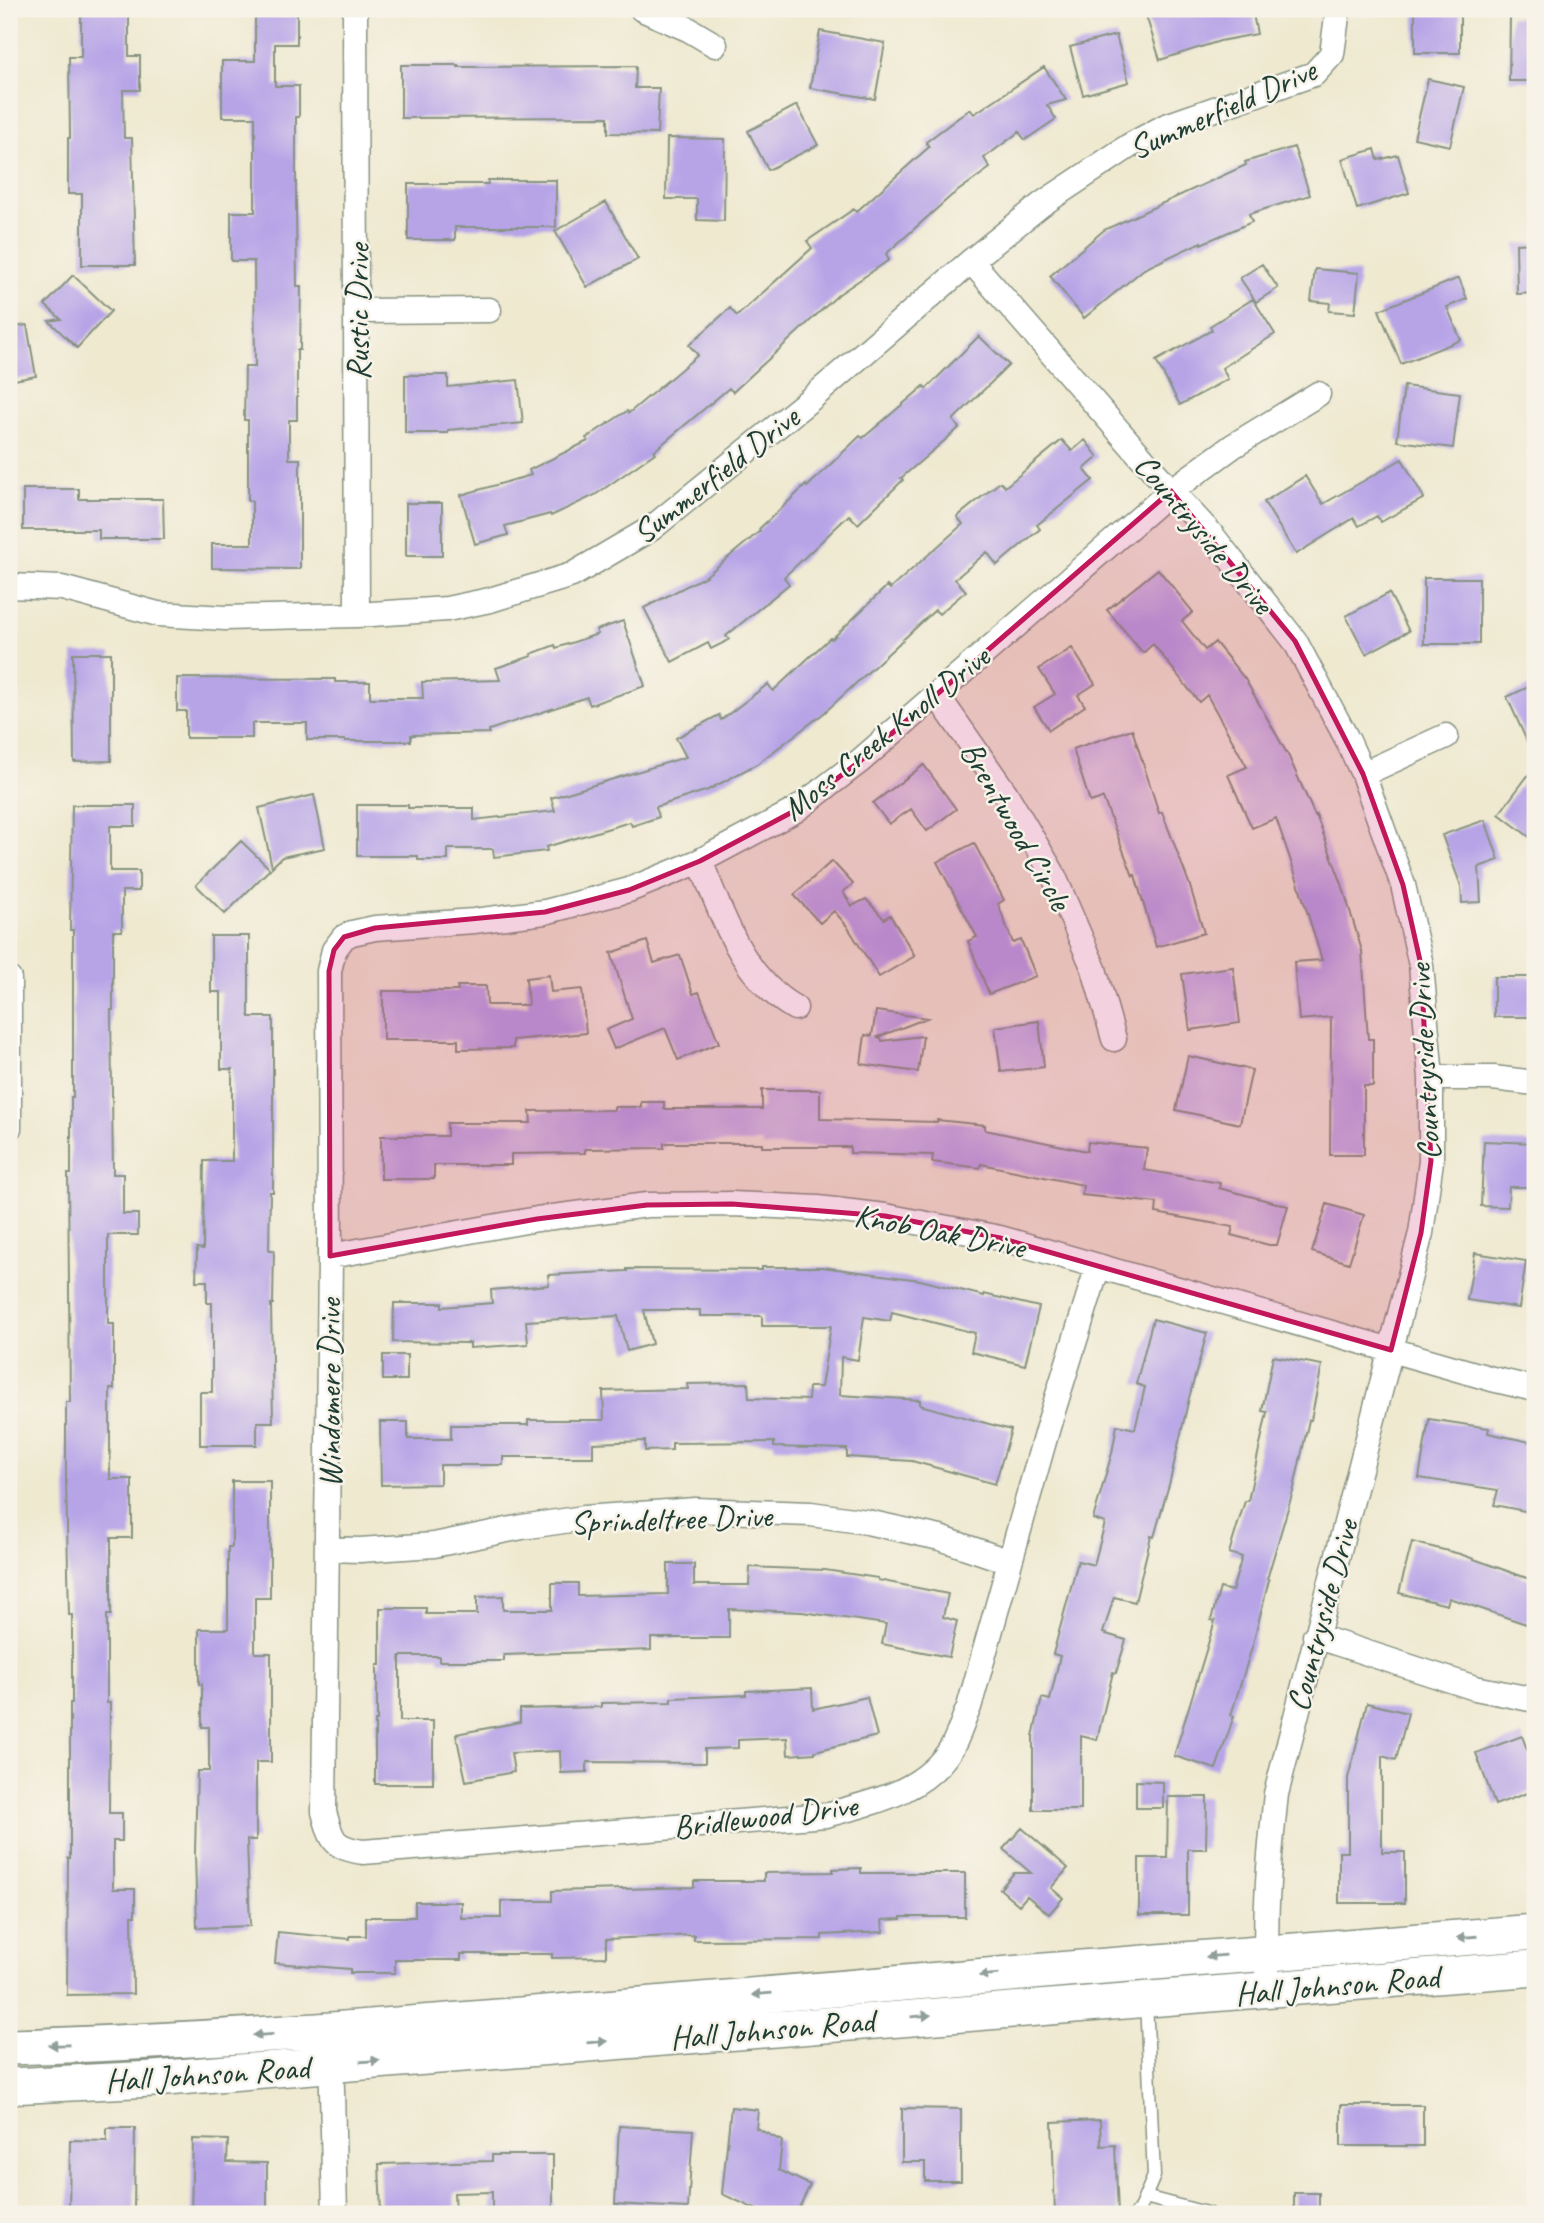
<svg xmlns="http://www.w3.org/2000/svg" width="1544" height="2223" font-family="Caveat,sans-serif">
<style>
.building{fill:#b7a4e7}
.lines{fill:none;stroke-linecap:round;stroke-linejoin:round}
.lane-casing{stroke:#879382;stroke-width:15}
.street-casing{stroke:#879382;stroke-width:27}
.secondary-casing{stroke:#879382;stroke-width:38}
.lane{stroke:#fff;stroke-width:12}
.street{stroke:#fff;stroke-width:24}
.secondary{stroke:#fff;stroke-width:35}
.oneway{fill:#8f9e9a}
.marked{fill:#c2185b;fill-opacity:0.2;stroke:#c2185b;stroke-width:5;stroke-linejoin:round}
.labels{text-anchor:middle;stroke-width:5;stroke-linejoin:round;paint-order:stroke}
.street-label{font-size:33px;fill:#1f3d34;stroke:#f7f3e8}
</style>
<rect width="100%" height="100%" fill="#f7f3e8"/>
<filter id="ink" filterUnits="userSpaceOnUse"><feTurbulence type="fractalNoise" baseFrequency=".0143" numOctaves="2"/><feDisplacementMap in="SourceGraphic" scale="14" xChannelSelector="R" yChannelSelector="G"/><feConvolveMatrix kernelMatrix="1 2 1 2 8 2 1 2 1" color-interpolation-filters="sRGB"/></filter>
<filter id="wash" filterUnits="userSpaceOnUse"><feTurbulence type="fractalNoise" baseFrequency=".00686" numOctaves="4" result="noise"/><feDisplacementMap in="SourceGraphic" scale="28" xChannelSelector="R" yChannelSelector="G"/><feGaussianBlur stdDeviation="1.57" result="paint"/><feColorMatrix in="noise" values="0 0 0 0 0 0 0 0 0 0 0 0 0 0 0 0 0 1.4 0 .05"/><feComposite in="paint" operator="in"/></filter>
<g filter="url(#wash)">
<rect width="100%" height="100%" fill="#efe9d0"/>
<g id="blocks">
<path class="building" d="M81,9H129V56H140V90H123L124,138H132L135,265H82V194H68V138H70L69,57H81Z
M255,9H297V44H275V86H299V117H296V212L297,286H301L300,350H297V420H289V459H300V569L212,568V544H252V501H248V420H244L245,367H255L254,261H231V212H255V117H222V61H255Z
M1144,9H1252L1257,34L1220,41L1160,60Z
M1415,9H1460V53H1415Z
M1510,17H1535V81H1509Z
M820,31L885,43L875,99L810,88Z
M1116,35L1129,82L1083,95L1070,47Z
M401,65H458V67L636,66L635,88H659L657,134L608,133V117L401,118Z
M1044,67L1066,100L1047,105L1056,119L1025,140L1019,132L984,158L990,168L951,196L886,254L889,260L839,294L733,392L729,388L654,451L655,453L595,495L551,516L550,514L505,526L508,535L475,544L461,495L531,475L529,470L588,441L586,438L627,411L629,413L698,355L689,345L730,308L737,316L812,248L807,241L854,209L856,212L929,147L926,142L970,109L974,114Z
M1428,79L1464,87L1450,146L1414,138Z
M797,105L818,145L768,170L748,131Z
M667,138L725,139L724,221L697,220V199H666Z
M1294,147L1310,195L1249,214L1252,222L1201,244V242L1144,269L1084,318L1050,276L1104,230L1246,165L1245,162Z
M1375,149L1378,160L1398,155L1409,193L1357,209L1342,159Z
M488,180H556V227H455V240H408V184H488Z
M606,202L638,259L587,287L555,231Z
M1535,243V293L1517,294L1516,244Z
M1262,264L1278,288L1256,302L1240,278Z
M1315,269L1359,273L1355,313L1329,311L1330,303L1311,301Z
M73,275L111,311L77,348L49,321L61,319L45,305Z
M1459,278L1467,299L1447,307L1461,340L1401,364L1379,310Z
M1253,299L1275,334L1222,368L1228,379L1180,405L1156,361L1212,330L1210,326Z
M27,325L36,376L9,381V328Z
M979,336L1009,365L953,420L959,428L901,478L903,480L858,524L849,515L784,577L789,584L726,636L729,640L711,649L708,643L672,662L644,608L706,576L760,531L759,529L806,485L807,487L860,436L863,438L924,386L926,389Z
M405,375H448V387L518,380L523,423L448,430V433H405Z
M1404,386L1460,393L1453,448L1397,441Z
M1062,440L1072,451L1085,440L1098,457L1084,469L1093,480L1037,525L1040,529L997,565L987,552L955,579L966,591L939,614L935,610L824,713L757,764L708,790L656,807L659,817L632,826L630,822L546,847L547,851L494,857L493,849H448V860H418V856H357V805H408V808H474V820L555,811L551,798L686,757L676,738L719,715L721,720L768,684L773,691L830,638L832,639L887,586L890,589L963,524L957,517L1000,482L1005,487Z
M1402,459L1424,498L1381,522L1377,516L1359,526L1354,518L1296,554L1264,502L1305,476L1323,504Z
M23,489H79V499H163L164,539H99V530H23Z
M406,503H442V556H406Z
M1158,569L1193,612L1182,621L1205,650L1215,642L1245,679L1289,757L1315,816L1316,815L1342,884L1362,951L1368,1039H1373V1086H1364V1155H1330L1331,1017L1299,1020L1294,962L1322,960L1297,879L1276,818L1252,828L1228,775L1247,767L1207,695L1199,702L1153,644L1143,653L1107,610Z
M1424,578H1479V644H1424Z
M1389,593L1409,631L1366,654L1346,616Z
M623,621L645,686L590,705L587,697L489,730V733L411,735V741H345V740H307V723H252V738H186V711H177V678L335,679V682H370V698H423L422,682L500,680L496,668L532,656L531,654L555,645L556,648L598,634L596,630Z
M1072,648L1095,684L1078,695L1085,706L1049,730L1034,707L1055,694L1039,669Z
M73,653H111V761L74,762Z
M1535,684V759L1507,697Z
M1132,729L1159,813L1162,812L1189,883L1204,933L1156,947L1135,875L1133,876L1103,798L1090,802L1073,749Z
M924,765L956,809L927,831L911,809L889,824L873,803Z
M1535,766V841L1499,814Z
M314,795L325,848L282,857L272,867L259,808Z
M72,805H135V826H110V871H139V891H122V931H113V1010H111L113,1174H123V1214H138V1235H108V1324H114V1389H110V1479H132V1538H111V1615H107V1703H110L109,1813H122V1841H113V1889H135V1916H132L133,1994L67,1995L68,1858H70V1703H72V1615H69L66,1480V1402H70L68,1174H71V1097H73V930H70Z
M1485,820L1499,860L1479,867L1481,902L1462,903L1461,886L1442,835Z
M241,841L270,869L225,914L196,885Z
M974,843L1004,900L998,904L1013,943L1021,940L1036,976L989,994L968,941L977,937L937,862Z
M832,861L853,884L843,892L852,906L866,899L884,919L890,915L915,956L879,977L847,926L834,911L820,923L794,895Z
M211,936H249V1017H273V1192H270L269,1250H274L273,1304H271L273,1422H257V1445H200V1392H212V1303H207V1281H196L197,1248L203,1249L204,1161H232V1069H221V992H211Z
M647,941L654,963L680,955L693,994L699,992L719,1043L678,1060L665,1028L614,1049L606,1030L632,1019L611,953Z
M1233,967L1240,1023L1190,1030L1182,974Z
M549,975L551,992L582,989L586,1033L513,1040V1048L458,1049V1040H383V991H458L457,986H486L487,1005H528L526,978Z
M1494,977H1535V1017H1494Z
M876,1011L927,1018L878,1037L881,1038L882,1041L923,1036L918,1072L861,1064L865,1035L872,1036Z
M1039,1021L1044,1067L1001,1072L995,1027Z
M1188,1056L1252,1070L1240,1124L1176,1110Z
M762,1090H820V1119L937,1122V1120L985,1125V1130L1087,1151L1088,1142L1147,1148L1144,1170L1220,1183L1219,1188L1288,1206L1277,1245H1269L1231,1235L1233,1227L1156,1213L1157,1203L1082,1195L1083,1185L981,1164L980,1168L932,1162L933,1155L850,1153V1147H762V1143H664V1148L585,1149V1153L511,1154V1165H434V1179H381V1136H447V1123H531L530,1111L614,1110V1107H641V1102H664V1109H762Z
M1484,1141L1535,1143L1534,1187H1509L1508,1207L1481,1206Z
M1327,1204L1364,1215L1349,1263L1312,1252Z
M1475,1253L1526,1261L1519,1308L1467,1300Z
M762,1267H822L920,1280L984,1296V1294L1039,1307L1025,1365L971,1352L975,1333L892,1312L890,1321L864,1317L858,1360L841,1357L840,1395L920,1400V1405L1011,1430L995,1484L912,1461L847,1457V1449L774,1447V1442L672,1443V1450L645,1451V1441L593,1443V1457H503V1465H440V1484L381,1485L380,1422H408V1439H451V1425H528V1420H604L603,1391L688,1389L687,1384L748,1383L749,1398L808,1400L809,1387H821L831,1326H762V1316H700V1310H644L652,1344L627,1351L618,1316L526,1321L528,1344L470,1348V1343L393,1342L394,1303H442V1307L492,1303L491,1290L549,1285L548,1275L627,1271V1269L762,1270Z
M1153,1319L1207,1333L1189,1398L1170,1481L1154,1537L1151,1536L1135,1602L1114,1597L1103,1633L1126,1640L1116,1673L1113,1672L1097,1740L1081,1736V1810H1033V1736L1042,1698L1050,1700L1060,1656L1053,1654L1078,1561L1094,1565L1105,1523L1093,1519L1112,1453L1117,1425L1135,1429L1145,1387L1136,1384Z
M383,1355H407V1380H383Z
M1273,1356L1322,1365L1311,1420H1309L1294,1488L1267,1579L1269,1580L1253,1644L1231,1715L1234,1716L1216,1769L1174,1756L1215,1621L1211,1620L1220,1588L1232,1591L1242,1557L1229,1553L1245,1501H1248L1267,1412L1262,1411Z
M1429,1419L1489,1428L1488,1433L1535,1443V1513L1494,1505L1498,1490L1419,1478Z
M232,1481H270V1598H255V1653H271V1762H256V1840H247L250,1926L197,1928L195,1853L197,1771H209V1727H202V1684H199V1629H228V1547H232Z
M1412,1542L1460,1554L1535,1581V1627L1449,1598L1447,1605L1399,1593Z
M668,1564H694V1585H749L750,1567L825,1570L878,1578V1580L948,1594L943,1617L957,1621L949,1657L882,1644L886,1624L802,1612L729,1609V1638H651V1650L504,1655V1661H439V1656H400V1721H433V1784H375V1721H377V1665H380V1608H426V1614H477V1597L503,1596V1610H552V1583H578V1596L668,1594Z
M812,1688L813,1709L867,1697L877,1736L815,1751V1753L788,1755L787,1738L738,1740V1748L705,1749V1763L587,1762V1772L561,1773L560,1751L511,1753L514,1772L466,1781L456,1734L520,1722V1709L601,1707V1703L671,1702V1698L746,1695V1691Z
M1367,1703L1408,1713L1396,1760L1382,1756V1852H1405V1903H1339V1852H1348V1778Z
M1522,1736L1535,1771V1790L1495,1805L1476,1753Z
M1136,1781L1163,1782V1808H1136Z
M1168,1797H1207L1206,1849H1188V1915H1139V1858H1167Z
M1022,1828L1068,1868L1051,1888L1063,1898L1049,1914L1027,1896L1019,1905L1000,1889L1014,1873H1031L1003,1849Z
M861,1868V1873H965V1917H901V1919L882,1920L883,1932L822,1935V1939L694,1940V1935L606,1939V1957L552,1958V1954H461V1960H395V1973H350V1969L275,1963L278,1932L350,1939V1936H366V1917H415V1902H461V1918H501V1901H552V1891L694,1887V1881H764V1873L833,1872V1869Z
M1341,2105H1423V2146H1341Z
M731,2107L758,2110L756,2128L782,2141L779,2170L810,2185L796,2214H766L722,2194Z
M902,2108L961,2109V2181H925V2162H902Z
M1100,2120L1101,2146L1115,2145L1118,2213L1055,2214L1052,2122Z
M619,2126L693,2130L688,2208L615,2204Z
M107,2128H135L134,2214H69L70,2140L107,2141Z
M193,2139L228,2140L227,2162L267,2163V2214H191Z
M492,2155H553V2214L492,2212V2192L454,2193L455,2214H381L379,2164L492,2161Z
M1294,2193H1319V2214H1294Z"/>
</g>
</g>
<g filter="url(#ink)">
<use href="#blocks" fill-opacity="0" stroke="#879382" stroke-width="2"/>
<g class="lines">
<g class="lane-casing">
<path id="lane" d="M1145,2197L1210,2214
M1135,2214L1139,2211L1154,2176L1146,2001"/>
</g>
<g class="street-casing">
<path id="street" d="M355,9L357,615
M642,9L688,29L715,45
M971,261L1171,491L1211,534L1295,641L1348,741L1363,774L1403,885L1421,965L1431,1078V1161L1421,1233L1276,1794C1269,1859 1263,1923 1268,1988
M357,311L489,310
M9,586L62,588L158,614L225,618L357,615L447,609L490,600L572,575L652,528L813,397L971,261L1042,204L1129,146L1166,126L1314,74L1332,54L1338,9
M937,695L1006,794L1052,872L1094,969L1114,1039
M1363,774L1446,736
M700,861C723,916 741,977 795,1008
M9,979V1128
M1431,1078H1493L1535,1083
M330,1256L537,1219L647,1205L732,1204L818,1208L885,1216L1000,1238L1492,1379L1535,1389
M1098,1266L1048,1427L969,1707C963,1720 959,1735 952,1747C924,1793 873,1802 826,1815L363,1852C332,1847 332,1840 324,1812L330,1256L329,971L334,950L344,937L352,933L375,928L474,921L545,912L629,890L700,861L796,810L860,761L1171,491L1233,446L1318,394
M327,1549L360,1550L434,1545L522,1527L584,1518L695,1510L811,1514L867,1522L940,1538L1010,1562
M1315,1636L1475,1688L1535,1700
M331,2050L335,2214"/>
</g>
<g class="secondary-casing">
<path id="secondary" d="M9,2047C245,2040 480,2018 715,1999C988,1975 1262,1953 1535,1932
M9,2086L153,2079L1535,1968"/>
</g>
<use href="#lane" class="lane"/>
<use href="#street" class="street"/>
<use href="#secondary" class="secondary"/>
</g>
<defs><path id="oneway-solid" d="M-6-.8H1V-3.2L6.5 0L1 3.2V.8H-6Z" transform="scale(1.75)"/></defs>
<g class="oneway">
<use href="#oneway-solid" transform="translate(1467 1937) rotate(176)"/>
<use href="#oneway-solid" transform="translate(1216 1956) rotate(175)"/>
<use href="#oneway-solid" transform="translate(989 1975) rotate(175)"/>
<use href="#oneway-solid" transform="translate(762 1994) rotate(175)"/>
<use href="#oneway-solid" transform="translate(921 2016) rotate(-5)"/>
<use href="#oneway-solid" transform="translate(263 2035) rotate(177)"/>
<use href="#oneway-solid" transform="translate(597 2042) rotate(-5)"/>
<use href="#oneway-solid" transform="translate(59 2045) rotate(179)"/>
<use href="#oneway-solid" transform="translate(370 2061) rotate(-5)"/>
</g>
</g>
<path class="marked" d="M1171,491L1295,641L1363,774L1403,885L1421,965L1431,1161L1421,1233L1391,1350L1000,1238L885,1216L732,1204L647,1205L537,1219L330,1256L329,971L334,950L344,937L375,928L545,912L629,890L700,861L796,810L860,761Z"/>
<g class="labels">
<g class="street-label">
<text transform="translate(1222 108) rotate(-24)" y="12">Summerfield Drive</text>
<text transform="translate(357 312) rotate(-90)" y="12">Rustic Drive</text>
<text transform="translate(715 474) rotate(-38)" y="12">Summerfield Drive</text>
<text transform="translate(1205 533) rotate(50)" y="12">Countryside Drive</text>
<text transform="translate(885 732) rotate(-39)" y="12">Moss Creek Knoll Drive</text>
<text transform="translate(1017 825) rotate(60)" y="12">Brentwood Circle</text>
<text transform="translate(1423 1062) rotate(-93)" y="12">Countryside Drive</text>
<text transform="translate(940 1230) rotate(11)" y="12">Knob Oak Drive</text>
<text transform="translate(329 1393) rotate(-90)" y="12">Windomere Drive</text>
<text transform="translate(671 1518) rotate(-2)" y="12">Sprindeltree Drive</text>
<text transform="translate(1321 1615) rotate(-75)" y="12">Countryside Drive</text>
<text transform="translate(765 1815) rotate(-7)" y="12">Bridlewood Drive</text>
<text transform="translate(1337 1984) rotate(-5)" y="12">Hall Johnson Road</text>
<text transform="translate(772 2028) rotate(-5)" y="12">Hall Johnson Road</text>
<text transform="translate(207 2073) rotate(-4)" y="12">Hall Johnson Road</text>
</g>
</g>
<rect width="1544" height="2223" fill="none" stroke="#f7f3e8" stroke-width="35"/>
</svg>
